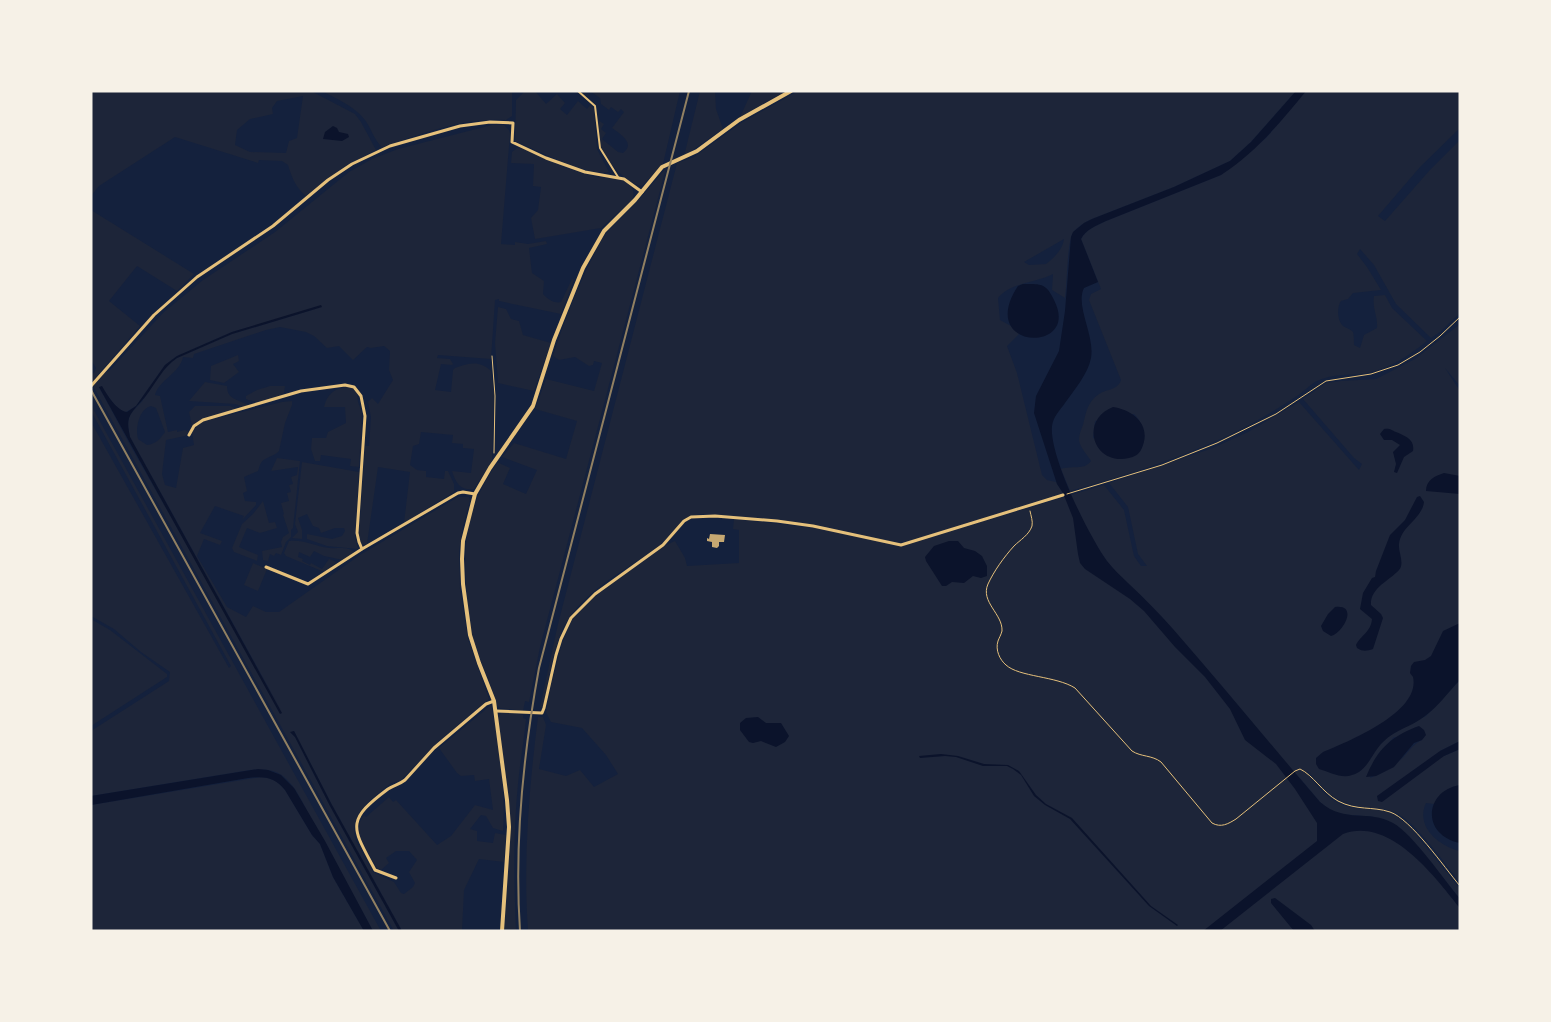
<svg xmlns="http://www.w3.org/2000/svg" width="1551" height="1022" font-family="'Golos Text',sans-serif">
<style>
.green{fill:#1d2539;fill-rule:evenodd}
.water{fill:#0b132b}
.building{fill:#c6a872}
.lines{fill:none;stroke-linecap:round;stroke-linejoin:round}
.path{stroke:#e5c07b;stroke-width:1}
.service{stroke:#e5c07b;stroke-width:2}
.minor{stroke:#e5c07b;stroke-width:3}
.tertiary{stroke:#e5c07b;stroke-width:4}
.rail{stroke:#918062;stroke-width:2}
</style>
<rect width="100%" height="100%" fill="#14213d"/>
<path class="green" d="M91,91H311L355,114L361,122L376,150L345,166L306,196C296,188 292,178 288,165L282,161L259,160L258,163L175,137L99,186L91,196ZM303,96L297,138L289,141L286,153L250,152L235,145L237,130L250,119L273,114L272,108L277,101Z
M322,91H512V116L506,120C464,117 421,134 382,147C374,140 371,128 365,120C354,106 337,99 322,91Z
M525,91H535L546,104L557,94L565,103L560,109L567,115L578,101L587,109L590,105L594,108L597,149L609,172C591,178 534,149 515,141L516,100Z
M590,91H680L663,164L642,186C628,185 606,161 601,148C598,140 599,129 598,120L604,124L601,129L606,133L602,139L618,152L623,153C636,143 620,134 612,128L624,112L621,109L618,112L611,107L609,110L601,104L600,98Z
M700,91H715L716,109L723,129L684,156Z
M752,91H786L740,117Z
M798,91H1296L1251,142L1230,161L1174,187L1092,219C1085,222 1077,227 1073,233C1067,242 1067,286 1065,298L1052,290L1053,274C1036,283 1011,282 998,298L1000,320L1011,326L1019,334L1007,346L1017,373L1042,475L1047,480L1056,482L1063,493L918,539L899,543L778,520L702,514C684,516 674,535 660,545C626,571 578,592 561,633C552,656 548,683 543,707H540L558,624L676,167L677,163L694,157L741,123ZM1064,239C1063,249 1054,258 1046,264L1029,265L1024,262Z
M1306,91H1460V128L1420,167L1378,216L1385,221L1429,171L1460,140V313L1440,332L1431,338L1396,304L1374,265L1360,249L1357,254L1367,267L1381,290L1353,293L1348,299L1341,301C1337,307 1337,319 1342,325C1345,328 1351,329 1353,332C1354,335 1354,342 1354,345L1360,348L1364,335L1377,328C1378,316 1372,309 1374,296L1385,295L1392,308L1427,341C1410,355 1389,369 1367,373C1350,376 1331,373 1315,382C1309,386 1303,392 1297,396C1280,407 1263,418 1245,427C1189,456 1130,474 1070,491L1061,469C1071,465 1084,471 1091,461C1087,454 1080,448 1079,440C1079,434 1081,430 1083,425C1086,413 1087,402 1099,394C1107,389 1118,390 1121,380L1089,300L1091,294L1101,289L1081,239C1086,229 1096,226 1106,221L1221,175L1266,138ZM1134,414C1145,425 1145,436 1141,449L1093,438L1095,421Z
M492,125H504L509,130L510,134L501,244L515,245V242L528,244L546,241L547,244L529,248L532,273L544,281L543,294C547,299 555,304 561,302L572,279L574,280L561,314L499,301V299L495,300L491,359L438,355L437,358L450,359L453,364L452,365L441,364L435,390L451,392L453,370L455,368C469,363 480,360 491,371L494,393L492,461L474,489C461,491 456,484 452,471L471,473L474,449L463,448V444L452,443L453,435L421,432L419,444L413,446L410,465L417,470L426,471V477L444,479L445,471H448L454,484V492L404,523L410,472L378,467L367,544L363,545L360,542L359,534L365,446H369L371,417L368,402L372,398L378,404L393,380L389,370L390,351L384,346L371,348L367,347L353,360L339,346L327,348L314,336L306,332L280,327L266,330L194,354L193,358L183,357C180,373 159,380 155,395L160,396L168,432L177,430V432L185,430L189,432L185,436L166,440L162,474L165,485L176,488L183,448L194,445L192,432L197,425L205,421L282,402L292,401V405L285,423L279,451C274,457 264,457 261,463C259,466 259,469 258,471L244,477L247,491L243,493L245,501L256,502V505L242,520L244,516L215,506L200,533L222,541L220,545L204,539L197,556L227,607L246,617L253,606L266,612H279L360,555L458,497H469L470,501L463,526L459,551L460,589L468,639L489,699L440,740L400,781L391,783L367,803L357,816L354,829L355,839L373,872L394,882L401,893L404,894L413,887L415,883L409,872L417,860L409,851H396L386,858L389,863L381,870L377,868C369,853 350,831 364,815L366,817L389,797L393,802L396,800L437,845L451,836L475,805L493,810L489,779L475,781L474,775L461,776L457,773L439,748L491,705C500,744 506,790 503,831L493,828L486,816L481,815L470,829L477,831V841L493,843L495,833L506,835L504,862L479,859L464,890L462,931H402L332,805L294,731L291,733L295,737L330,806L399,931H394L93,386L103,373L109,371L164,312L203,280L275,232L349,172L372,159L398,149ZM322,307L232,334L177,358C162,368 154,385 143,400C139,406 131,411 129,418C127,424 129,431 130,437L282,712L130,445L99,387H102C107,395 117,411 126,412L136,406L165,365L177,356L232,332ZM151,406L156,408L165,432C160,439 156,444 147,445L138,439C135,428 139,409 151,406Z
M517,148C529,148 551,162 564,167C575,170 586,175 597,177C606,178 616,177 624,181C632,186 636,191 632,200L601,228L535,239L531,218L538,210L541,187L533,186L534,164L511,163L512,152Z
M666,168L540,647L529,702L525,701L523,711L500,708L497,705C491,682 479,660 472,637C469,623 468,609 467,595C462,543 467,506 497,463H499L510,468L503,484L526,494L537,470L502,457L514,443L566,459L577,421L535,409L546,379L594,391L602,363L594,361L593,365L589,366L575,357L559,360L553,356C566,315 582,276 602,239L607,232L637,202Z
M91,210L194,274L177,291L137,266L109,301L140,326L91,383V374L94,373L96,368L91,360Z
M498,307L506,309L511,319L519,321L523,335L551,343L534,391L498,383L495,343Z
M1460,324V386L1445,368L1460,391V670L1343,757L1369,761L1376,749L1385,739L1393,732L1426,716L1460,680V741L1440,751L1444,756L1460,749V785C1450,787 1439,795 1434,804L1426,803C1415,827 1439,846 1460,851V882C1445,864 1417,824 1398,814C1386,807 1374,809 1361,807C1335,802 1323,791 1308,771L1306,772C1314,782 1322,793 1333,800C1353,813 1371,806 1390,813C1397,816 1403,821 1409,826L1460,889V899L1411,839L1375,817L1340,814L1330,810L1320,802L1299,777L1332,821L1395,834L1429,868L1460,908V931H528C523,859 529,788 538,717H543L546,725L539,769L566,776L580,770L594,787L618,774L606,755L582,728L551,722L546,712L551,685L562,643L572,620L588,602L599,593L666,545L675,541L685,558L687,566L739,563V530L733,529L734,519L815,528L902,546L1104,485L1124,510L1134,556L1141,566H1147L1138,554L1128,507L1109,483L1213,448L1248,432L1299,402L1359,470L1362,464L1354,458L1303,399L1326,383L1341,381L1376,379L1415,359ZM1394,737L1422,740C1411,745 1408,754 1399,761C1391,768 1380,774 1370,778L1378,754Z
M238,355L239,361L233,364L239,372L224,383L210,380L211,366Z
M205,382L227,386C227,400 238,399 248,405L244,407L235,404L189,401Z
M270,386H285L284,393C273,401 258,404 246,399V396L257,390Z
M346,387L353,388L357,393L358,402L362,413L359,467L350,466L351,459L321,455L320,461H315L311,449L312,438H326L328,432L346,423L345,407H324C327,395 333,389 346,387Z
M91,405L381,931H373C353,894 333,857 312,821C304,806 297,787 283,776C274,769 262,769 250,770L91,796V731L169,681L170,672L141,652L114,629L91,616V422L229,668L231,666L91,411Z
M195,406H230L237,409L206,417L192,426L189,412Z
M277,458L300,461L293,528L291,530V537L286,542L281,555L276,553L274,556L270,554L268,561L263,560L262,551L282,547L281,542L283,537L289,533L283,515L284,514L281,503L289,501L287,493L291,492L289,485L293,484L291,477L297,475L298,467L271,471Z
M302,462L359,472L355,537L358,549L327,546L307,539V534L332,539L342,536L345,531L344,528H335L321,533L319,528L313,526L307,514L298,518L302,530V539L292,538L298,532L295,524Z
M263,501L269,523L275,522L277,528L260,533L247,528L239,547L258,555L257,561L234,552L232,548L242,524L253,514Z
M289,541C304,539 316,547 330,548C338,549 347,546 354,552L343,560L324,556L314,551L310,557L299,552L298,557L303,559L302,561L310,565L311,563L322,569L329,559L337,562L324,572L286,556L284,553Z
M253,563L267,569L258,591L244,585Z
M91,619L110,630L167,674V677L91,726Z
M507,712L523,715V718L526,719C524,741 520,762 518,784C513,833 514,882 516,931H504L510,819L498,717L501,713Z
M261,777C272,778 278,781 285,790L312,835L320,844L333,877L364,931H91V805Z"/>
<path class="water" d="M1296,91H1306C1280,123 1255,153 1221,175L1106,221C1096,226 1086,229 1081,239L1098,282L1084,288C1075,306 1095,335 1091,358C1088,374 1074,390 1065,403C1060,410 1053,417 1052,426C1049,456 1089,536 1107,561C1113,569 1121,576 1128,583C1144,598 1159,613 1173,629C1223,686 1271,745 1320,802C1346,824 1368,809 1393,823C1412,833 1445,881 1460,899V908C1435,877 1390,816 1343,834L1220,931H1203L1317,841V823L1295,789L1276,764L1245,740L1230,709L1205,677L1175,647L1144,611L1130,599L1085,569L1080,563L1078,554L1073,518L1063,493L1057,484L1034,413L1036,396L1059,351L1065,311L1071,237L1073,232L1084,223L1092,219L1174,187L1230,161L1251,142Z
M333,126L337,128L339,132L348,134L349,137L342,141L323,139L325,132Z
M1023,284C1041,284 1046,283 1054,300C1082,354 975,351 1018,286Z
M321,305L322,307L232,334L177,358C163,367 156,383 145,397C140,403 132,410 129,418C127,425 129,431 130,437L282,713L280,714L99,387L102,386C107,395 117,411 127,412L136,406L165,365L177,356L232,332Z
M1113,407C1134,410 1153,426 1141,450C1138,455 1134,457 1129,458C1093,466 1079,420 1113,407Z
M1384,429C1390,428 1391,430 1396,432C1405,436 1415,439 1413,451L1404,457L1397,473L1394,472L1396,464L1393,452L1400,445L1392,440H1384L1380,434Z
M1444,473L1460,476V494L1426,491C1426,480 1435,476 1444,473Z
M1420,496L1424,502C1422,519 1401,526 1399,544C1398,552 1405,563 1399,570C1389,581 1370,588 1371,605L1381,614L1383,618L1373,649C1367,651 1363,652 1357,648L1356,645C1361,635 1371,632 1372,619L1360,609L1363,593L1372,578L1375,577L1376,571L1390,535L1405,520L1417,497Z
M949,541H958L964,548L975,551L982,556L987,566V576L981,578L973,576L964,583L952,582L946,586H942L926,561L925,557L934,546Z
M1335,607C1359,604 1343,633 1331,636L1323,631L1321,626L1328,614Z
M1460,623V680C1448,692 1438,707 1425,716C1411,727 1396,729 1383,742C1372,752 1368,771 1352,775C1342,779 1329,772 1319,769L1316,764V758L1323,752C1349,741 1421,712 1413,677L1410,673L1411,666L1414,662L1425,660L1431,656L1443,631Z
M758,717L766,723H781L789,736L785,742L776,747L761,741L753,743L749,742L740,730V723L746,718Z
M1419,726L1424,730L1426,735L1422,740L1414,743L1394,767L1376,776L1366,777C1377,750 1391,736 1419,726Z
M294,731L332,805L402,931H399L330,806L295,737L290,732Z
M1460,741V749L1444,756L1382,802L1378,801L1377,796L1440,751Z
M941,754L958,756L984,764L1008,765L1019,771L1036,795L1046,804L1072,818L1151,906L1178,925L1177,926L1149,906L1070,819L1045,805L1034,796L1021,775L1013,769L1007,766H983L956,757L945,756L920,758L919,756Z
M258,769L268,770L281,775L294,788L325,841L373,931H364L333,877L320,844L312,835L285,790C275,777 264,776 248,778L91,805V796Z
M1460,785V843C1421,835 1424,791 1460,785Z
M1275,898L1311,925L1315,931H1294L1271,903V899Z"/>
<path class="building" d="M710,534L725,535L724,542H719V546L717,548L712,547V542L707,541V538L709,539Z"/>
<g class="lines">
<path class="path" d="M492,356L495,396L494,453
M1067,494L1162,465L1217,443L1276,414L1326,381L1371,374L1398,365L1420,352L1440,336L1460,317
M1030,511C1031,516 1033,521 1032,526C1029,535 1020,540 1014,546C1004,557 994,571 988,584C980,602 1003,614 1002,631C1001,635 999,638 998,641C995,650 1000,660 1006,665C1019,677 1056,676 1075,688L1132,751C1141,757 1152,755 1161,762L1212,823C1221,828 1228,824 1236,819L1295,771L1300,769C1313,775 1322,792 1338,801C1357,811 1372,806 1390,812C1411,819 1444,867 1460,886"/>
<path class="service" d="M578,91L595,106L600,148L618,177"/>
<path class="minor" d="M91,386L154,315L197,277L273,226L328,180L352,164L390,146L460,126L490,122L513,123L512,142L546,158L585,172L624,179L642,192
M189,435L194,426L203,420L301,391L345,385L354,387L361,396L365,416L357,533L359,542L362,549
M266,567L308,584L362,549L458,493L463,492L475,494
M496,711L542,713L544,708L556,655L561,639L571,618L595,594L663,545L684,521L691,517L715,516L777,521L813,526L901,545L1063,495
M396,878L375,870C352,827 345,821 388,789C394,785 400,784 405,780L434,748L486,704L494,701"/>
<path class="tertiary" d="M502,931L509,827L507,800L494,701L479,663L470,635L463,584L462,559L463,541L475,494L490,468L533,406L554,340L583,268L604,231L635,200L662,167L697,151L739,120L791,91"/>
<path class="rail" d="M91,390L390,931
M520,931C514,842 523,755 539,668L689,91"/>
</g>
<rect width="1551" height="1022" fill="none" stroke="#f6f1e7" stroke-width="185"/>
</svg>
